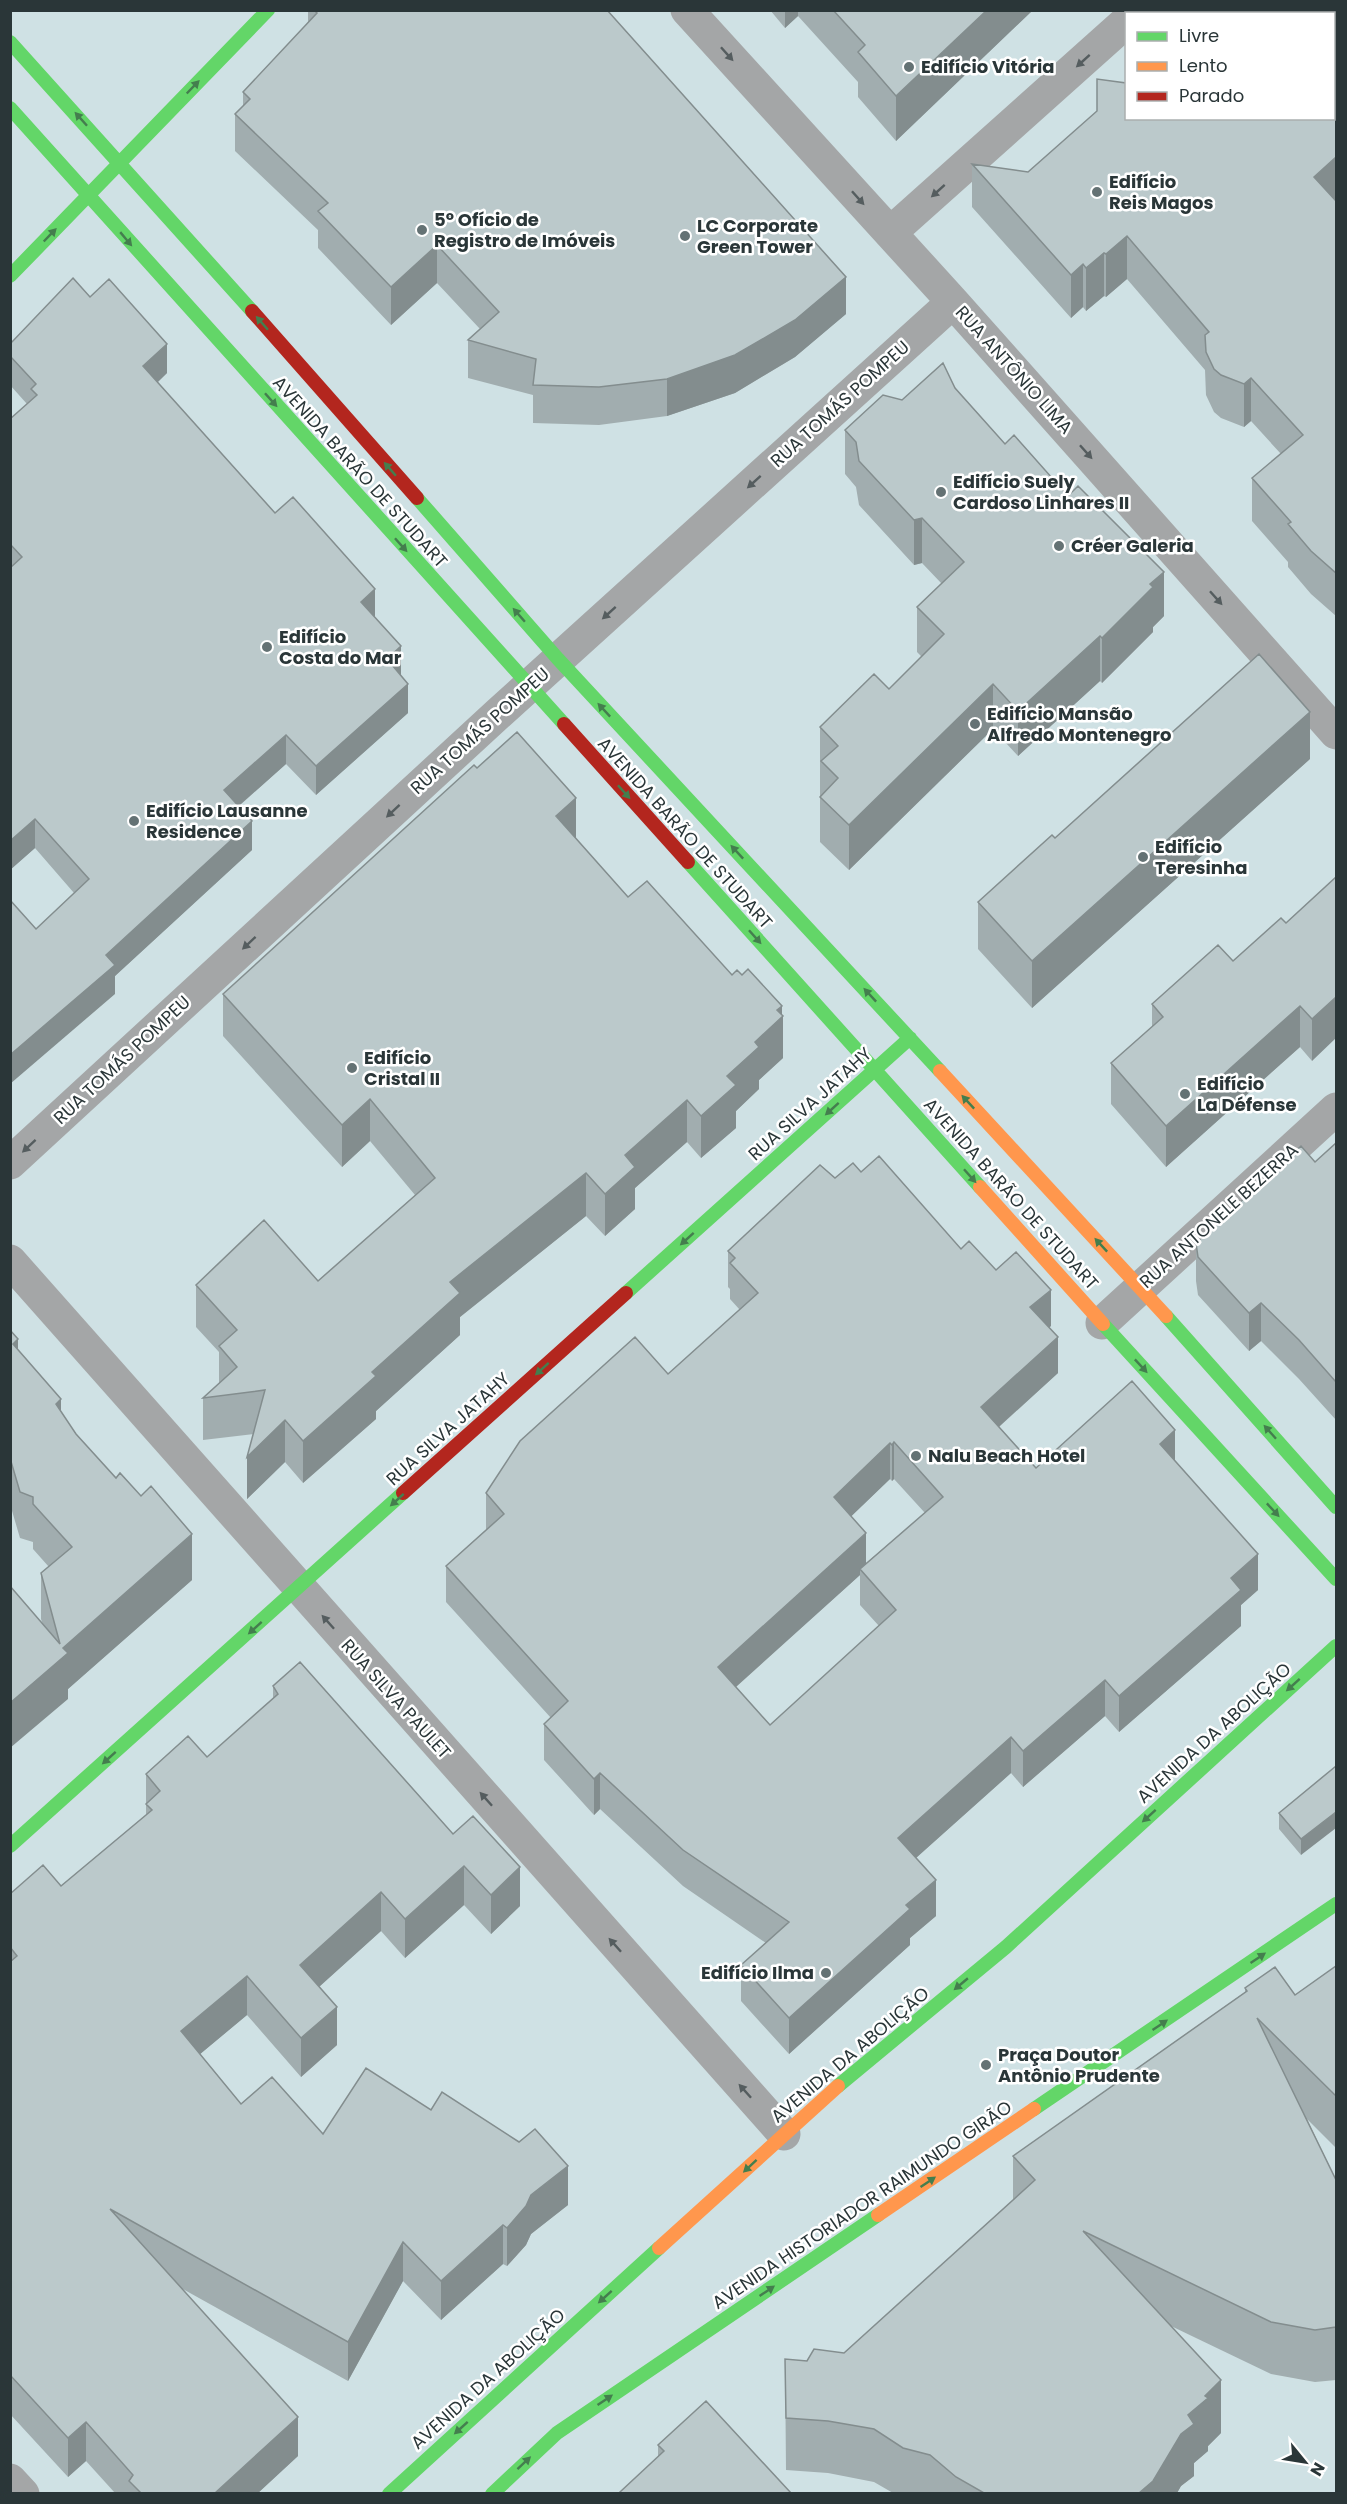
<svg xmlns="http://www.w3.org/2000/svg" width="1347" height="2504" font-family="Poppins,sans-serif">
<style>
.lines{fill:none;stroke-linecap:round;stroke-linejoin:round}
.street{stroke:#a4a6a7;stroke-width:33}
.fast{stroke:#63d668;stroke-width:14}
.slow{stroke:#ff974d;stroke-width:14}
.jam{stroke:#b3261e;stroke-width:14}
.wall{fill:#a1adaf;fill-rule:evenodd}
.shaded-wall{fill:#838d8e}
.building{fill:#bbc9cb;stroke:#838d8e;stroke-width:1.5;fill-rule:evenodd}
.oneway{fill:#555d5f}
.oneway2{fill:#447e4e}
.poi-dot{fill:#647274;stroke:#fff;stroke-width:2}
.labels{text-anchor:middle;stroke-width:5;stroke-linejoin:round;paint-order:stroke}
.poi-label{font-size:18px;font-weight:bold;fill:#2a3638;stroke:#fff;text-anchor:start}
.street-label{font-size:18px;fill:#2a3638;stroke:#fff}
</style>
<rect width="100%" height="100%" fill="#cfe1e4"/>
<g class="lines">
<path class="street" d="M687,10L953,302L1336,733
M890,233L1126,22
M10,1163L499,713L953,302
M10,1261L784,2134
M1102,1323L1336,1109
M10,2480L23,2494"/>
<path class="fast" d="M10,42L252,311
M10,108L564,724
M10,276L268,10
M417,498L558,659L940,1071
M688,862L980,1187
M626,1293L910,1038
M1166,1316L1336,1507
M1103,1324L1336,1579
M10,1846L403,1493
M838,2086L1006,1947L1336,1646
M1034,2109L1336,1904
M389,2494L659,2248
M492,2494L557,2433L878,2215"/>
<path class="slow" d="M940,1071L1166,1316
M980,1187L1103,1324
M878,2215L1034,2109
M659,2248L838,2086"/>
<path class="jam" d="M252,311L417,498
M564,724L688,862
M403,1493L626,1293"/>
</g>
<path class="wall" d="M308,10H607L846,314L795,357L735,393L667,416L599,425L533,423V395L468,378V340L480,329L437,283L391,325L318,248V230L235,151V114L243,106V92L308,23Z
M770,10H1033L896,141L858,97V82L798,16L785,28Z
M972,164L1028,172L1336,200V616L1311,594L1288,567V562L1252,521V478L1281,454L1251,421L1244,427L1221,418L1214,412L1206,395L1205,370L1127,279L1106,297L1104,296L1086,311L1083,307L1071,318L972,207Z
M90,297L167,373L157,383L275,513L375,618L401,676L408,713L316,795L286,764L239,806L252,850L115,976V994L36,929L74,893L35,848L10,870V419L27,404L10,385V344Z
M955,388L1005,444L1164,616L1153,627V632L1102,683L1100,681L1018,756L993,729L849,870L820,842V727L889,689L922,657L917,652V607L942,584L922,563L914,565L859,505L856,487L845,474V430L902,400Z
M1310,759L1032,1008L978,949V902Z
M477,768L576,839L628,897L732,975L782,1015L783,1058L759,1080V1089L736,1111V1128L701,1158L687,1142L635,1188V1209L605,1236L586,1216L460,1317V1335L376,1411V1419L303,1483L285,1462L247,1499L254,1434L203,1440V1398L219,1384V1352L196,1327V1285L318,1281L415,1195L370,1141L342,1167L223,1036V994Z
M1336,877L1312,1061L1300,1047L1166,1167L1111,1104V1063L1152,1027V1004L1233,961L1286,923Z
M1336,1143V1420L1299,1379L1261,1341L1249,1351L1198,1295L1196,1281V1243L1315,1162Z
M861,1172L961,1249L996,1270L1051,1326L1049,1327L1058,1373L999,1427L1036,1468L1175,1462L1258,1590L1241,1605V1626L1119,1732L1105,1716L1023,1787L1011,1773L916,1858L936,1916L910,1938V1945L789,2054L741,2001V1965L766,1943L683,1886L600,1809L594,1815L544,1760V1724L551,1718L446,1602V1566L486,1530V1493L668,1374L740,1310L730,1299V1289L728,1287V1251L835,1178ZM890,1479L892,1481L894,1479L925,1513L866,1563L851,1516ZM860,1575V1605L879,1626L770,1725L736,1687Z
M10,1330L18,1351L76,1434L192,1580L68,1689V1699L41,1619V1573L49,1567L33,1549V1542L20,1538L10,1504Z
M273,1686L453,1834L520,1906L491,1934L464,1905L405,1958L381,1931L319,1987L337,2045L301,2077L247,2015L200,2054L241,2104L323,2134L568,2205L531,2234L526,2245L507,2266L503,2264L441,2320L403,2281L348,2381L181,2288L298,2456L258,2493H115L86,2461L68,2477L10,2414V1894L61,1886L146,1815V1774L207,1757L273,1699Z
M1336,1766L1301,1855L1279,1829V1813Z
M1336,1966V2148L1307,2119L1336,2180V2380L1315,2382L1271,2374L1171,2326L1221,2433L1208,2446V2451L1194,2463V2476L1181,2486L1177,2493H893L874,2482L828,2473L786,2470L785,2359L807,2361L844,2353L1013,2200V2156L1245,1992V1988L1295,1995Z
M658,2445L791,2493H620V2492L658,2457Z"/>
<path class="shaded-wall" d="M785,10H798V16L785,28Z
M987,10H1033L896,141V96Z
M1336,157V200L1314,219V177Z
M1127,236V279L1106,297V254Z
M437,245V283L391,325V287Z
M1104,253V296L1086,311V268Z
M1083,264V307L1071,318V275Z
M846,277V314L795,357L735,393L667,416V379Z
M167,344V373L143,396V366Z
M1251,378V421L1244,427V384Z
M922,518V563L914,565V520Z
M1164,572V616L1153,627V632L1102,683V638L1150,584Z
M375,589V618L361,602Z
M1100,636V681L1018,756V711Z
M401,646V676L387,659Z
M408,684V713L316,795V766Z
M993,684V729L849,870V825Z
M1310,712V759L1032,1008V961Z
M286,735V764L224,819V790Z
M576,798V840L556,816Z
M35,819V848L10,870V841Z
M252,821V850L115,976V994L10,1084V1055L106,955Z
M1336,997V1038L1312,1061V1019Z
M782,1006V1017L783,1016V1058L759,1080V1089L736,1111V1128L701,1158V1116L727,1076L755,1042L777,1010Z
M1300,1006V1047L1166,1167V1126Z
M370,1099V1141L342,1167V1125Z
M687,1100V1142L635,1188V1209L605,1236V1194L625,1155Z
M586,1173V1216L460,1317V1335L376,1411V1419L303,1483V1441L450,1282Z
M1051,1290V1326L1030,1343V1307Z
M1261,1303V1341L1249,1351V1313Z
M1058,1337V1373L981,1443V1407Z
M18,1339V1384L13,1344Z
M61,1399V1444L56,1404Z
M285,1420V1462L247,1499V1457Z
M1175,1430V1466L1160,1444Z
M894,1442V1479L892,1481V1445Z
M890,1443V1479L834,1533V1497Z
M866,1533V1569H860V1575L718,1703V1667Z
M192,1534V1580L68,1689V1699L10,1748V1703L63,1648Z
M1258,1554V1590L1241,1605V1626L1119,1732V1696L1231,1578Z
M1105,1680V1716L1023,1787V1751Z
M1011,1737V1773L898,1874V1838Z
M600,1773V1809L594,1815V1779Z
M1336,1812V1828L1301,1855V1839Z
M464,1866V1905L405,1958V1919Z
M520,1867V1906L491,1934V1895Z
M936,1880V1916L910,1938V1945L789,2054V2018L906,1905Z
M381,1892V1931L300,2004V1965Z
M247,1976V2015L181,2070V2031Z
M337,2007V2045L301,2077V2038Z
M568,2166V2205L531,2234L526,2245L507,2266V2228L531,2195Z
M503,2225V2264L441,2320V2281Z
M403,2242V2281L348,2381V2342Z
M1221,2380V2433L1208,2446V2451L1194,2463V2476L1181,2486L1177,2493H1139L1188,2415L1205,2396Z
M298,2417V2456L258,2493H215Z
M86,2422V2461L68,2477V2438Z"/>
<path class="building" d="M314,10H607L846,277L795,320L735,355L667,379L599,387L533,385L536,359L468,340L499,312L437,245L391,287L318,211L328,203L235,114L250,99L243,92L317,13Z
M833,10H987L896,96L858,52L865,45Z
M1195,10H1300L1302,14H1196Z
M1334,33L1336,36V157L1314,177L1336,201V573L1311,551L1288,524L1291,522L1252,478L1303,435L1251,378L1244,384L1221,375L1214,369L1206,352L1205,335L1209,332L1127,236L1106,254L1104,253L1086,268L1083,264L1071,275L972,164L1028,172L1097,111V79L1126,83V118H1334Z
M73,278L90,297L109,279L167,344L143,366L275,513L293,497L375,589L361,602L401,646L387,659L408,684L316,766L286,735L224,790L252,821L106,955L115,965L10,1055V900L36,929L89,879L35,819L10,841V568L22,557L10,544V419L37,395L31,389L36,384L10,356V344Z
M943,363L955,388L1005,444L1014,435L1068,496L1078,486L1164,572L1150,584L1153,587L1102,638L1100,636L1018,711L993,684L849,825L820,797L838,778L821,761L838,746L820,727L874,674L889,689L944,634L917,607L964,562L922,518L914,520L859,461L856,442L845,430L883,395L902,400Z
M1259,654L1310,712L1032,961L978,902L1052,835L1055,838Z
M517,732L576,798L556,816L628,897L647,881L732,975L737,970L742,975L748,969L782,1006L777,1010L783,1016L755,1042L759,1047L727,1076L736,1085L701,1116L687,1100L625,1155L635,1167L605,1194L586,1173L450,1282L460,1293L372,1372L376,1376L303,1441L285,1420L247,1457L265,1390L203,1398L237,1367L219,1346L237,1330L196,1285L264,1220L318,1281L435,1178L370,1099L342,1125L223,994L474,765L477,768Z
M1336,877V997L1312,1019L1300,1006L1166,1126L1111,1063L1163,1017L1152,1004L1218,945L1233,961L1281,918L1286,923Z
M1336,1143V1382L1299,1340L1261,1303L1249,1313L1198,1257L1196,1243L1301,1146L1315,1162Z
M879,1156L961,1249L969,1241L996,1270L1016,1252L1051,1290L1030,1307L1058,1337L981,1407L1036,1468L1132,1381L1175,1430L1160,1444L1258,1554L1231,1578L1241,1590L1119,1696L1105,1680L1023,1751L1011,1737L898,1838L936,1880L906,1905L910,1909L789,2018L741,1965L789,1922L683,1850L600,1773L594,1779L544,1724L568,1701L446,1566L504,1514L486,1493L520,1441L635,1337L668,1374L758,1293L730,1263L735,1258L728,1251L820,1165L835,1178L853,1163L861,1172ZM894,1442L943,1497L860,1569L896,1610L770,1725L718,1667L866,1533L834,1497L890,1443L892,1445Z
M10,1330L18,1339L13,1344L61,1399L56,1404L76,1434L116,1478L120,1473L141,1496L151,1486L192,1534L63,1648L68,1653L10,1703V1586L60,1644L41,1573L72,1547L33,1504V1497L20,1492L10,1458Z
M300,1662L453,1834L473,1816L520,1867L491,1895L464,1866L405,1919L381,1892L300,1965L337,2007L301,2038L247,1976L181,2031L241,2104L272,2077L323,2134L366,2068L431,2110L442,2092L519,2142L535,2129L568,2166L531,2195L526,2206L507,2228L503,2225L441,2281L403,2242L348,2342L110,2209L298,2417L215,2493H141L129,2481L133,2475L86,2422L68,2438L10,2375V1962L17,1956L10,1947V1894L43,1865L61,1886L152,1810L146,1804L160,1791L146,1774L188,1736L207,1757L278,1694L273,1686Z
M1336,1766V1812L1301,1839L1279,1813Z
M1336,1966V2096L1257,2018L1336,2180V2327L1315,2330L1271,2322L1083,2231L1221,2380L1205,2396L1208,2398L1188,2415L1194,2424L1181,2434L1153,2481L1139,2493H984L956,2477L930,2455L903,2448L874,2429L828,2421L786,2418L785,2359L807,2361L814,2349L844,2353L1035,2180L1013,2156L1247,1991L1245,1988L1275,1967L1295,1995Z
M706,2401L791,2493H621L620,2492L664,2451L658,2445Z"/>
<defs><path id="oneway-solid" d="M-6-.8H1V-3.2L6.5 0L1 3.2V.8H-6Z" transform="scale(1.5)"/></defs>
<g class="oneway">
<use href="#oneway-solid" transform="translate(727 54) rotate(48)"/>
<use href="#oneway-solid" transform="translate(1083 61) rotate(138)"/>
<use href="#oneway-solid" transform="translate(938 191) rotate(138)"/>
<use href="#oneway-solid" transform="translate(858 198) rotate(48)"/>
<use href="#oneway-solid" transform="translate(1086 452) rotate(48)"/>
<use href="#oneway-solid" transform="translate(754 482) rotate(138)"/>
<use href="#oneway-solid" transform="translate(1216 598) rotate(48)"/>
<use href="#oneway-solid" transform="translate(609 613) rotate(138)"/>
<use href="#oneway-solid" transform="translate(393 811) rotate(137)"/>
<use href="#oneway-solid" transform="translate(249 943) rotate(137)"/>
<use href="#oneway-solid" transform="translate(29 1146) rotate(137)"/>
<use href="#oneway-solid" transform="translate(328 1622) rotate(-132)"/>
<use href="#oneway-solid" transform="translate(486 1799) rotate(-132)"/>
<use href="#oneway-solid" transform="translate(615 1945) rotate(-132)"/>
<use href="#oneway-solid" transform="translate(745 2091) rotate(-132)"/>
</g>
<g class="oneway2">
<use href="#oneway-solid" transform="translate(193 87) rotate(-46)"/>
<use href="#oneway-solid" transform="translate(81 119) rotate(-132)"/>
<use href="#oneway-solid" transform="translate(50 235) rotate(-46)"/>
<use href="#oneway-solid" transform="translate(126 239) rotate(50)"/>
<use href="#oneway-solid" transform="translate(262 323) rotate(-131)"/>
<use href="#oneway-solid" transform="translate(271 400) rotate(48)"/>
<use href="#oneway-solid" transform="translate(390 469) rotate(-131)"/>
<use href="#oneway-solid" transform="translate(401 545) rotate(48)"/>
<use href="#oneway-solid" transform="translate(519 615) rotate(-131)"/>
<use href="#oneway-solid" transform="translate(604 710) rotate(-133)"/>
<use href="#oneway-solid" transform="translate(624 792) rotate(48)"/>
<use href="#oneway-solid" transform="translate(737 852) rotate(-133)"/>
<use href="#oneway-solid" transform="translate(755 937) rotate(48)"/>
<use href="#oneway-solid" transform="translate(870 995) rotate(-133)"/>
<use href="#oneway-solid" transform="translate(968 1102) rotate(-133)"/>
<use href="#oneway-solid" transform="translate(832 1109) rotate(138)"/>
<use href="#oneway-solid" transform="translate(970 1176) rotate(48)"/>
<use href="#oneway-solid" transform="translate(687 1239) rotate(138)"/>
<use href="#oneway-solid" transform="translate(1101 1245) rotate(-133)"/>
<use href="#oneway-solid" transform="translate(1141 1366) rotate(47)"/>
<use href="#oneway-solid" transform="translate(542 1369) rotate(138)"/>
<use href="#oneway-solid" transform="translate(1270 1432) rotate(-132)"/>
<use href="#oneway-solid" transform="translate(397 1500) rotate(138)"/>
<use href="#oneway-solid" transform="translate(1273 1510) rotate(47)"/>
<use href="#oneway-solid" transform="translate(255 1628) rotate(138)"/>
<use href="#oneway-solid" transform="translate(1293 1685) rotate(138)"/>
<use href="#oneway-solid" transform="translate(109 1758) rotate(138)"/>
<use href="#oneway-solid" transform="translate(1149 1816) rotate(138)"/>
<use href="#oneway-solid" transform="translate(1258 1958) rotate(-34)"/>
<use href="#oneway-solid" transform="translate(961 1984) rotate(140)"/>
<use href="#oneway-solid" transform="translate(1160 2025) rotate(-34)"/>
<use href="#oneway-solid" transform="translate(750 2166) rotate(137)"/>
<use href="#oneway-solid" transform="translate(928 2182) rotate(-34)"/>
<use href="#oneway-solid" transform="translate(767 2291) rotate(-34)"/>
<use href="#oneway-solid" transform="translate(605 2297) rotate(138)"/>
<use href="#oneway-solid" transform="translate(605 2400) rotate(-34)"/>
<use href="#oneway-solid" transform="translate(461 2428) rotate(138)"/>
<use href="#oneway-solid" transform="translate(524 2463) rotate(-43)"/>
</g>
<g class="poi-dot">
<circle cx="909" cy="67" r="6"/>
<circle cx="1097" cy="192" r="6"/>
<circle cx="422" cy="230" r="6"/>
<circle cx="685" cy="236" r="6"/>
<circle cx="941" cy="492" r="6"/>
<circle cx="1059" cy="546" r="6"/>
<circle cx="267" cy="647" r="6"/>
<circle cx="975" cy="724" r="6"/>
<circle cx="134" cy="821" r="6"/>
<circle cx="1143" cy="857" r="6"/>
<circle cx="352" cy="1068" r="6"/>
<circle cx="1185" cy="1094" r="6"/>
<circle cx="916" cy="1456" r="6"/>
<circle cx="826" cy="1973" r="6"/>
<circle cx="986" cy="2065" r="6"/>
</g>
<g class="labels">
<g class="poi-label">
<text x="921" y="73">Edifício Vitória</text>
<text x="1109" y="188">Edifício<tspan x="1109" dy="21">Reis Magos</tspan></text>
<text x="434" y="226">5º Ofício de<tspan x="434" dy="21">Registro de Imóveis</tspan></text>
<text x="697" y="232">LC Corporate<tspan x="697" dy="21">Green Tower</tspan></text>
<text x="953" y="488">Edifício Suely<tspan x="953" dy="21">Cardoso Linhares II</tspan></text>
<text x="1071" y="552">Créer Galeria</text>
<text x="279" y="643">Edifício<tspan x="279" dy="21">Costa do Mar</tspan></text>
<text x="987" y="720">Edifício Mansão<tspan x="987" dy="21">Alfredo Montenegro</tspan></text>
<text x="146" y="817">Edifício Lausanne<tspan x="146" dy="21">Residence</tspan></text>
<text x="1155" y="853">Edifício<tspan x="1155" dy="21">Teresinha</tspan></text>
<text x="364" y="1064">Edifício<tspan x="364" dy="21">Cristal II</tspan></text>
<text x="1197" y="1090">Edifício<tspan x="1197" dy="21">La Défense</tspan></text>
<text x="928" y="1462">Nalu Beach Hotel</text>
<text x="814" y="1979" text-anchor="end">Edifício Ilma</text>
<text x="998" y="2061">Praça Doutor<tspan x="998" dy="21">Antônio Prudente</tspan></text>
</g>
<g class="street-label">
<text transform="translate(1014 370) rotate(48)" y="6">RUA ANTÔNIO LIMA</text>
<text transform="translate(840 404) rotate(-42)" y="6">RUA TOMÁS POMPEU</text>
<text transform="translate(360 472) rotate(48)" y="6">AVENIDA BARÃO DE STUDART</text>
<text transform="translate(480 731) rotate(-42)" y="6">RUA TOMÁS POMPEU</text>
<text transform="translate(685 833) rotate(48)" y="6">AVENIDA BARÃO DE STUDART</text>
<text transform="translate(122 1060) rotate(-43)" y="6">RUA TOMÁS POMPEU</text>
<text transform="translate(810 1104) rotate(-42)" y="6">RUA SILVA JATAHY</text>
<text transform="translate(1011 1194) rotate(48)" y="6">AVENIDA BARÃO DE STUDART</text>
<text transform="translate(1219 1216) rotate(-42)" y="6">RUA ANTONELE BEZERRA</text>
<text transform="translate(448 1429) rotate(-42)" y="6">RUA SILVA JATAHY</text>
<text transform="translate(396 1699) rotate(48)" y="6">RUA SILVA PAULET</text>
<text transform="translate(1214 1733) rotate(-42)" y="6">AVENIDA DA ABOLIÇÃO</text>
<text transform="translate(850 2055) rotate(-40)" y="6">AVENIDA DA ABOLIÇÃO</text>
<text transform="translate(862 2205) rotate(-34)" y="6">AVENIDA HISTORIADOR RAIMUNDO GIRÃO</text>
<text transform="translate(488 2379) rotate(-42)" y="6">AVENIDA DA ABOLIÇÃO</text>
</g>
</g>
<rect width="1347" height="2504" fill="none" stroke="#2a3638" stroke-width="24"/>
<rect x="1125" y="12" width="210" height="108" fill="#ffffff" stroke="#aaafaf" stroke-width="1.5"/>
<rect x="1137" y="32" width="30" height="9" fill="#63d668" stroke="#aaafaf" stroke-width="1.5"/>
<text x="1179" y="42" font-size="18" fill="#2a3638">Livre</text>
<rect x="1137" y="62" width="30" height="9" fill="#ff974d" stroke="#aaafaf" stroke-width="1.5"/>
<text x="1179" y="72" font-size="18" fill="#2a3638">Lento</text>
<rect x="1137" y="92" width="30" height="9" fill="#b3261e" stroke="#aaafaf" stroke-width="1.5"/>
<text x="1179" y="102" font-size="18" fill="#2a3638">Parado</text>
<g transform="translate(1305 2462) rotate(120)" stroke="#ffffff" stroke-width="4.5" paint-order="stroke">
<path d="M0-4.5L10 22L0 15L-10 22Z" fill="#2a3638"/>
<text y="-9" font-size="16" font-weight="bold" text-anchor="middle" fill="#2a3638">N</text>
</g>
</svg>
